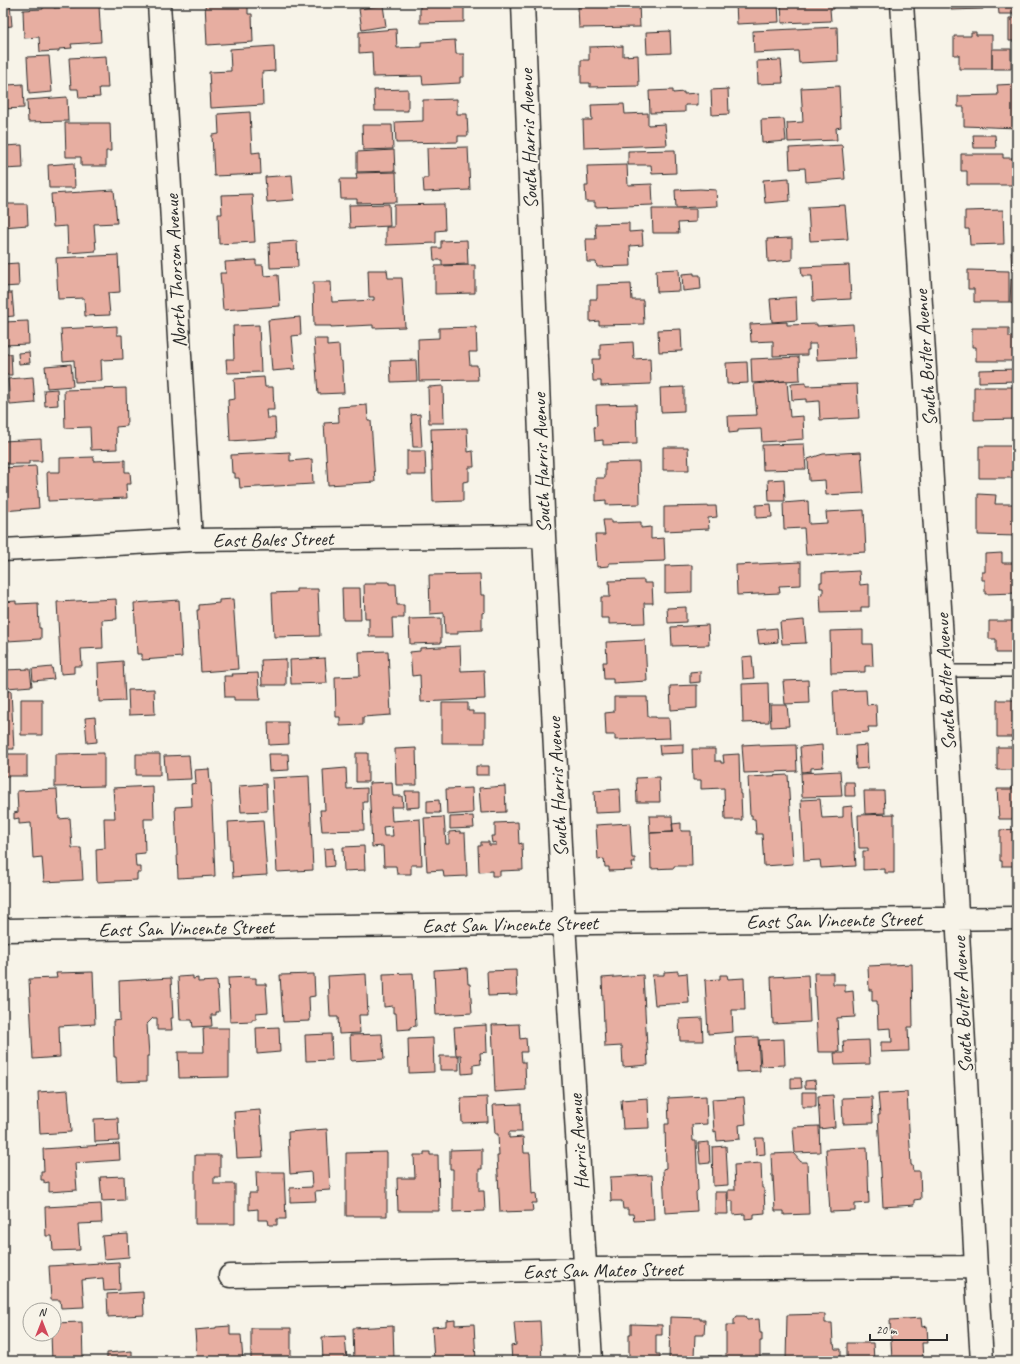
<svg xmlns="http://www.w3.org/2000/svg" width="1020" height="1364" font-family="Caveat,sans-serif">
<style>
.building{fill:#e7aea1;stroke:#2b2b2b;fill-rule:evenodd}
.lines{fill:none;stroke-linecap:round;stroke-linejoin:round}
.service-casing{stroke:#2b2b2b;stroke-width:14}
.minor-casing{stroke:#2b2b2b;stroke-width:25}
.service{stroke:#f7f3e8;stroke-width:11}
.minor{stroke:#f7f3e8;stroke-width:22}
.labels{text-anchor:middle;stroke-width:3.5;stroke-linejoin:round;paint-order:stroke}
.street-label{font-size:20px;fill:#2b2b2b;stroke:#f7f3e8}
</style>
<rect width="100%" height="100%" fill="#f7f3e8"/>
<filter id="ink" filterUnits="userSpaceOnUse"><feTurbulence type="fractalNoise" baseFrequency=".025" numOctaves="2"/><feDisplacementMap in="SourceGraphic" scale="8" xChannelSelector="R" yChannelSelector="G"/><feConvolveMatrix kernelMatrix="1 2 1 2 8 2 1 2 1" color-interpolation-filters="sRGB"/></filter>
<g filter="url(#ink)">
<path class="building" d="M3,3H10L12,26L3,27Z
M205,3H248V14H252L253,42L207,45Z
M420,3H467L464,4V22L420,23Z
M581,3H639L640,27L579,28L578,7H581Z
M736,3H778L779,22L737,24Z
M781,3H834V9H830L831,21L782,23Z
M951,3H983V9L951,10Z
M998,3H1017V14H999Z
M54,5V8L99,5L101,42L71,44L72,48L59,49V51L40,52L39,37L24,38L23,10L43,9V6Z
M383,5L386,26L362,30L359,9Z
M1009,18H1017V44H1015V41H1009Z
M837,27L838,61L799,63L798,51L754,53L753,31Z
M396,29L397,48L421,47V42L455,40L456,54H464V77H460V83L423,85L422,76L373,77L372,52L359,53V32Z
M670,31L671,53L647,54L646,32Z
M971,32H976V35H992V69H959V55H954V36H971Z
M274,46L275,71L262,72L263,105L211,108L209,72L231,71L230,49Z
M623,46V56L638,55L639,86L590,87V83H581V60H589V47Z
M992,49H1011V69H992Z
M49,56L52,92L29,94L27,57Z
M106,56L108,88H99L100,97L79,98L78,89H71L69,58Z
M781,60L783,83L758,84L757,61Z
M7,81V85L23,84L24,108L3,109V82Z
M1017,84V128L964,126V107H958V96L998,95L997,85Z
M839,86L841,127L836,128L837,140L788,142L787,123L803,122L801,88Z
M408,89V111H375L374,90Z
M728,89L729,114L712,115L711,90Z
M673,90V93L684,92V94L698,93V105H685V112L650,113L649,91Z
M67,97L68,121L28,122L27,100Z
M457,99V114H467L468,136H458V142L396,143L395,122L423,121V100Z
M624,104L625,114L648,113V125L665,124L667,145L584,148L583,120H592L591,105Z
M250,112L252,153L260,152L261,174L214,176L212,135L219,134L218,114Z
M784,119L786,141L762,143L761,120Z
M65,123H110L111,151H106V166H81V157H66Z
M362,125H392L393,149L363,150Z
M973,135H995L996,148H974Z
M22,145L23,168L3,169V146Z
M842,145L845,179L806,182L805,168L790,169L789,148Z
M468,147L470,190L424,192L423,178H428L427,148Z
M394,150L395,171L357,172V152Z
M675,150L676,173L652,174L651,165H628V151Z
M961,154H1003V158H1014V160H1017V185H967V171H961Z
M74,163L75,188H49L48,165Z
M627,165L628,185L652,184L653,205L595,207V202H586L585,186H588L587,166Z
M396,172L397,202L357,203V199H341L340,179H357L356,173Z
M292,175L294,200L267,202L265,177Z
M789,178L790,201L765,203L763,180Z
M700,189L716,190L717,206L676,208L675,190Z
M114,190L117,223L94,224L96,251L68,253L67,226L53,227L51,194Z
M252,194L255,242L219,244L218,214H222L221,195Z
M3,204H27L28,225L3,227Z
M389,204L390,226L350,228L349,205Z
M444,204L445,230L436,231V243L386,245V227H394V205Z
M845,205L848,239L810,241L808,207Z
M652,209H696V222L678,223L679,233H653Z
M1003,210L1004,244L970,245L969,229H965V211Z
M629,223V232L642,231L643,245L630,246L631,266L597,267L596,262H587L586,239H596L595,224Z
M792,238V260L768,262L767,239Z
M467,240L468,264L442,265V260H434L433,248H441V241Z
M297,241L298,267L270,268L269,243Z
M1011,252H1017V272H1012Z
M118,255L120,292L108,293L110,315L85,316L84,298L58,299L56,258Z
M256,260V265H263L264,276L278,275L280,306L223,310L220,273H226L225,262Z
M18,263L19,286L3,287V264Z
M475,265V293L435,294V266Z
M849,265L851,299L813,301L812,276H802L801,267Z
M679,269L680,291L657,292L656,270Z
M368,270H387L388,278H402L405,327L373,328V325L331,327V326H314L313,282H331L332,302L374,300V297H369Z
M968,270L1009,271V302H974V289H968Z
M694,273V275H700L701,289L683,291L682,274Z
M1011,279L1017,280V304L1010,303Z
M631,284L632,300H643L644,324L599,325V321L590,322V299H597V285Z
M3,293H12L14,316L3,317Z
M796,297L797,320L772,322L770,299Z
M300,317L301,335L292,336L295,369L272,371L268,320Z
M28,321L29,344L3,345V322Z
M787,322V325L817,324V326L853,324L855,358L817,360L816,344H809V350H807V355L773,356V341L751,342L750,324Z
M259,325L261,372L227,373L226,359H234L233,326Z
M117,326V335H122L123,359L101,360L102,381L75,382L74,360L63,361L61,329Z
M476,327L477,352H469L470,365H477L478,380L419,381L418,339L439,338V328Z
M972,328H1009V337H1017V361H976V347H972Z
M681,329L682,351L659,352L658,330Z
M314,339H327V346L339,345L340,361H342L344,393L318,394Z
M633,342L634,359L650,358L651,384L601,386V381H593L592,359H600V344Z
M29,352L30,363L19,364L18,353Z
M3,354H11L12,375H3Z
M799,357L800,380L752,383L751,359Z
M416,360L417,381L391,382L390,361Z
M747,362L748,383L727,384L726,363Z
M71,364L73,386L47,388L45,366Z
M1017,369V381L979,382V370Z
M33,377L35,403L10,405L8,379Z
M264,377L265,387H273L274,410H266L267,418H275L276,438L230,441L228,400L235,399L234,379Z
M787,381L790,417L803,416L804,439L762,442L761,429L738,430V432L729,433L728,416L757,415L754,384Z
M806,383V386L857,384L859,418L820,420L819,401L806,402V399L792,400L791,384Z
M443,386L444,423H429L428,387Z
M684,387V411L661,412L660,388Z
M974,387H1017V419L974,420Z
M126,388L127,426L116,427L117,449L91,450L90,427L65,428L64,390Z
M57,389L58,405L45,406L44,390Z
M636,404L637,444L603,445V440L595,441L594,427L597,426L596,405Z
M367,405L368,421H371L375,482L328,485L324,423L339,422L338,407Z
M420,414L422,447H413L411,415Z
M467,428L468,452L473,451L474,467H469V481L463,482V501L433,502L431,429Z
M41,439L42,461H29V464H3V441Z
M804,444L806,469L763,470L762,445Z
M979,446H1017V478H979Z
M663,447H688L689,470H663Z
M407,451H425L426,475H407Z
M290,452V461L312,459L313,484L240,488L239,478H235V473H232L231,455Z
M861,452L864,493L826,495L825,480L809,481L808,459L823,454Z
M94,457V461L125,460V472H130L131,484H126L127,498L48,501L47,472H60V458Z
M639,462L640,504L606,505V500L596,501V478H605V463Z
M36,466L39,508L3,511V468Z
M784,479L785,501H769L768,480Z
M978,494L996,495L995,504H1015V500H1017V536L978,535Z
M808,501L809,524L827,523L826,512L864,510L866,552L806,555L804,528L784,529L783,503Z
M771,504L772,517L756,518V505Z
M716,506L717,517L708,518L709,529L664,531V507Z
M603,520H611V523L641,522V528L651,527V539L664,538L665,561L609,563V566L597,567L595,535H605Z
M1002,553V563H1017V593L985,594V580H982V572H985V554Z
M801,562V585L779,586L780,593L737,595L736,565Z
M692,565V592L665,593V566Z
M859,571L860,585L869,584V607H861V612L821,613L820,595L823,594V588H820V582H822V573Z
M480,574L481,595H485V612L482,613V630L458,631V634H445L444,613L430,614L429,575Z
M644,580V583H652L653,603H644L645,623L609,624V618H601V597H610L609,581Z
M376,582H389V584H396L397,605H404V618H392L393,637H369V618H365L364,584H376Z
M342,588H360L361,620H343Z
M296,589H318L320,636L274,637L272,593L296,592Z
M116,599L117,619L102,620L103,648L81,649L82,666H74V673L61,674L57,602Z
M233,599L238,669L201,672L197,610H199V605L219,603V600Z
M179,600L182,657L142,660V654H137L134,603Z
M16,601V604L38,603L39,628H41V639L7,641L8,651H3V602Z
M686,607V622L668,623L667,608Z
M441,618V643L410,644L409,619Z
M804,620L806,643L782,644L780,622Z
M989,621H1017V653H996V639H989Z
M708,625L709,645L672,646L671,627Z
M777,628L778,642L759,644L757,630Z
M863,630V644H872L873,666H865V672L831,673L830,631Z
M645,640L647,681L613,683V679H604L603,662H607L606,642Z
M460,646L461,671L484,670L485,699L421,702L420,675L412,676L410,652L420,651V648Z
M388,651L391,715L363,717V725L340,726V717H336L335,677L360,676L359,652Z
M752,656L754,678L743,679L742,657Z
M325,658L327,683L291,684L290,660Z
M286,659V685H262L261,660Z
M123,661L125,701L99,702L98,663Z
M52,667L54,679L33,681L32,669Z
M30,669L32,686L7,688V691H11L14,749H3V670Z
M700,671V682L690,683V672Z
M258,673L260,700H234V697H225L224,676H233L232,674Z
M808,680L809,703L785,704L783,681Z
M768,683L769,722L743,723L742,684Z
M697,685V708L671,710L670,686Z
M154,689L155,714L129,715L128,690Z
M866,690L867,705L876,704L877,727H868L869,732L835,734L833,691Z
M614,697H647L648,717H656V718H669L670,738L615,740V735H606L605,713L614,712Z
M21,699H42V735H21Z
M997,700H1017V737H997Z
M442,703H468V711H473V714H485V743H442Z
M770,705H787L789,726L771,727Z
M95,717L97,742L87,743L85,718Z
M268,722H288L289,744L269,745Z
M683,744V753L660,754L659,745Z
M760,744V746L796,745L797,771L744,773L742,745Z
M822,745L823,767L811,768V771L802,772L800,747Z
M867,745L868,768L856,769L855,746Z
M997,747H1017V770H997Z
M416,748L417,785H396L395,749Z
M692,749H715V761H721V763H724L723,755L739,754L740,794H741L742,820H725L724,788L701,789V780H693Z
M104,753V786L55,787V754Z
M356,753H368V782H356Z
M3,754H27V776H3Z
M136,754H160V775H136Z
M268,754H288L289,770L269,771Z
M189,755L191,779L166,780L164,756Z
M476,766H489V775H476Z
M346,768L347,789L367,788V802H363L364,830L322,831L320,810H325L323,770Z
M209,769L210,783H211L215,876L178,878L175,807L192,806L191,784L196,783L195,770Z
M840,771L842,796L802,797L801,773Z
M788,775L793,864L764,866L762,834H756L755,819H752V815H750L748,777Z
M309,776L313,870L277,872L272,778Z
M659,777L660,802H637L636,778Z
M392,782L393,796H402L403,807H391L392,821L420,819L422,865H411V874H397L396,866H384L383,846L372,847L369,783ZM392,826L393,836H384L383,827Z
M845,782H854L855,796H845Z
M266,784L267,811L241,812L239,786Z
M1017,785V819H999L997,789H1012V786Z
M153,786L154,819H144L145,853L135,854L136,867H141V873H137V880L97,882L96,849L105,848L104,818H115L113,788Z
M505,786L506,812L481,813L479,788Z
M472,788L473,813L447,815L446,789Z
M57,789L59,819L70,818L72,848H81L83,880L44,882L42,857L33,858L31,823L19,824V818L14,819V813L18,812L17,791Z
M620,789L621,812L595,813L594,791Z
M405,791H420V807L406,808Z
M864,791H884L885,813L865,814Z
M820,799L822,818L843,817V807L852,806L856,866L821,868L820,860L804,861L801,800Z
M439,800L440,813H427V801Z
M894,814V873H885V869L863,870V851H868V848H859L858,815Z
M473,816L474,828L450,829V817Z
M649,816H672L673,832L650,833Z
M444,817L446,844H449V832L460,831V833H465L467,876L444,877L443,870L427,871L424,818Z
M263,820L267,875L233,877L232,860H230L228,822Z
M518,822L519,844L522,843L523,870L500,871V876H492V871L479,872L478,846H481V842H489V845H496V842L492,843L491,836H495V823Z
M630,823L632,858H635V863H632L633,870L609,871V867H605L604,859L598,860L596,825Z
M681,823V831H691L692,866H674V868L651,869L650,833L673,832L672,824Z
M1017,829V866H1002V861H1000V830Z
M364,846L365,870L344,871L343,847Z
M333,848L334,866L325,867L324,849Z
M912,964L913,1027H908L909,1051L881,1052V1042H892L891,1028L878,1029L877,1001H872V990H869L868,966Z
M467,968L468,984H470L472,1013L436,1015L434,970Z
M516,970L517,995L488,996L487,971Z
M678,971V974L687,973L689,1003L655,1005L652,975H664V972Z
M93,972L95,1024L59,1026L60,1057L33,1059L29,979L57,978L56,973Z
M413,973L416,1026L410,1027V1029L397,1030L396,1013H393V1006L384,1007L383,974Z
M814,973H833V984H845V992L853,991L855,1017L837,1018L839,1052H818Z
M314,974L315,996L309,997L310,1021L283,1022L280,975Z
M366,974L368,1015H359L360,1033L339,1034L338,1017H330L328,976Z
M643,975L648,1065L623,1067L622,1046L605,1047L602,978Z
M720,975H727L728,979L744,978L745,1010H732L733,1032L708,1034L705,980L720,979Z
M808,975L810,1022L773,1024L771,977Z
M193,976V979L198,978V982L217,981L219,1012H216V1015H211L212,1026L193,1027L192,1020H180L178,977Z
M250,977V978H256V984H266L268,1012L256,1013V1019H252V1021L230,1022L228,978Z
M171,978L173,1018H171L172,1030H157V1018H153L147,1024L149,1056H147V1081L117,1082L116,1057H114L113,1021L120,1020L119,981Z
M702,1018L703,1041H680L679,1019Z
M519,1024L520,1039L526,1038L527,1052H521L522,1062H525L526,1090L495,1092L492,1025Z
M486,1025L487,1052L480,1053L481,1064L473,1065V1073L462,1074L461,1055H456L454,1027Z
M279,1027L280,1052L257,1054L256,1028Z
M203,1028H229V1077L179,1078L178,1052H204Z
M331,1034L332,1060L306,1061L305,1035Z
M382,1034L384,1059L351,1061L350,1035Z
M758,1037L760,1071L737,1072L735,1038Z
M433,1038L434,1072L409,1073L408,1039Z
M784,1039L785,1065L761,1066L759,1040Z
M869,1040L870,1064L835,1065L834,1053H844L843,1041Z
M440,1056H459V1070H440Z
M791,1078H801L802,1088L791,1089Z
M815,1080L816,1088H805V1081Z
M68,1090L71,1132L40,1134L38,1092Z
M802,1092H816V1107H802Z
M907,1092L911,1165H912L913,1171H920L921,1199L914,1200V1205L883,1207L878,1115H880L878,1094Z
M833,1095L835,1127L820,1129L818,1096Z
M706,1096L707,1124L692,1125L693,1141H696L698,1190L696,1192L697,1211L665,1213L663,1169L666,1168L665,1124H669L668,1098Z
M487,1097L488,1122L462,1123L461,1098Z
M744,1097L746,1124L739,1125L740,1139L717,1141L716,1131L714,1132L712,1099Z
M872,1097L873,1123L843,1124L842,1098Z
M648,1098L649,1128L623,1129L621,1100Z
M521,1104L522,1132H509V1138L523,1137L524,1153H530L532,1194L536,1193L537,1203H532L533,1211L500,1212L497,1156H499L498,1134H495L493,1105Z
M260,1110L263,1157L237,1158L234,1112Z
M118,1118L119,1141L95,1142L94,1119Z
M819,1126L820,1152L795,1153L793,1127Z
M327,1129L330,1190L315,1191L316,1201L290,1202V1188L312,1187L311,1172L290,1174L288,1132Z
M755,1138H764L765,1154L756,1155Z
M709,1142L710,1163L700,1164L698,1143Z
M119,1144L120,1160L75,1163L77,1190L49,1192V1182L44,1183V1180H41V1172H44L43,1149Z
M726,1146L728,1185L713,1186L712,1147Z
M867,1147L869,1203L855,1204V1211L830,1212L826,1149Z
M482,1149V1169H479V1191H484L485,1211L453,1212V1169H450V1150Z
M387,1152V1216H346V1153Z
M424,1152H430V1155H438L439,1211H398L397,1178H415L414,1155H424Z
M793,1153L801,1162H807L809,1214L784,1215V1211H775L773,1176H772L771,1154Z
M195,1155H220V1177H214V1184H235V1224H195Z
M761,1163L762,1188H764L765,1213L754,1214V1218L745,1219V1214L733,1215V1201H728V1190H735L734,1165Z
M256,1172H284L286,1219H277V1225H269L268,1220H258V1209L249,1210V1193H257Z
M652,1175L654,1220L634,1221L633,1214H628V1209H623L622,1201H611L610,1177Z
M124,1176L125,1200L102,1201L100,1177Z
M715,1192H727L728,1214H715Z
M101,1204L102,1223L78,1224L80,1250L53,1251L52,1236H46L45,1207Z
M128,1234L129,1257L104,1259L102,1236Z
M119,1262L120,1290L104,1291L103,1278L82,1280L84,1307L61,1308L60,1300H51L49,1266Z
M143,1292L144,1315L108,1317L107,1294Z
M825,1314V1323H832L833,1344H834L835,1349H841V1361H786L787,1315Z
M737,1316H745L747,1320L759,1319L760,1333H762V1341H760V1361H726V1325H734V1320Z
M670,1317L700,1318V1320H705L704,1335H695L694,1357H691V1361H669Z
M921,1318L922,1327L927,1326L928,1343H922L923,1361H892L890,1320Z
M455,1320V1325L474,1324L476,1361H434L432,1327L446,1326V1321Z
M540,1321L542,1361H512L511,1346L516,1345L514,1322Z
M82,1322L83,1361H52L51,1334H54V1323Z
M631,1324L662,1325V1335H656V1354H660V1361H629V1334H631Z
M230,1326V1335H241L243,1361H197L195,1330L216,1328V1327Z
M393,1326L394,1360L396,1361H354L353,1328Z
M251,1328H291V1361H251Z
M345,1336L347,1360L323,1361L322,1337Z
M847,1343H873L874,1361H847Z
M132,1351V1361H107V1353Z
M700,1356H722V1361H700Z"/>
<g class="lines">
<g class="service-casing">
<path id="service" d="M944,671H1017"/>
</g>
<g class="minor-casing">
<path id="minor" d="M159,3L191,540
M523,3L544,536L564,923L591,1361
M902,3L944,671L976,1267L982,1361
M3,550L191,540L544,536
M3,930L1017,918
M230,1276L586,1269L976,1267"/>
</g>
<use href="#service" class="service"/>
<use href="#minor" class="minor"/>
</g>
</g>
<g class="labels">
<g class="street-label">
<text transform="translate(528 139) rotate(-92)" y="7">South Harris Avenue</text>
<text transform="translate(175 271) rotate(-93)" y="7">North Thorson Avenue</text>
<text transform="translate(925 358) rotate(-94)" y="7">South Butler Avenue</text>
<text transform="translate(541 463) rotate(-92)" y="7">South Harris Avenue</text>
<text transform="translate(273 539) rotate(-1)" y="7">East Bales Street</text>
<text transform="translate(945 682) rotate(-93)" y="7">South Butler Avenue</text>
<text transform="translate(557 787) rotate(-93)" y="7">South Harris Avenue</text>
<text transform="translate(834 920) rotate(-1)" y="7">East San Vincente Street</text>
<text transform="translate(510 924) rotate(-1)" y="7">East San Vincente Street</text>
<text transform="translate(186 928) rotate(-1)" y="7">East San Vincente Street</text>
<text transform="translate(962 1005) rotate(-93)" y="7">South Butler Avenue</text>
<text transform="translate(578 1142) rotate(-94)" y="7">Harris Avenue</text>
<text transform="translate(603 1270) rotate(-1)" y="7">East San Mateo Street</text>
</g>
</g>
<rect width="1020" height="1364" fill="none" stroke="#f7f3e8" stroke-width="16"/>
<rect x="8" y="8" width="1004" height="1348" fill="none" stroke="#2b2b2b" stroke-width="1.5" filter="url(#ink)"/>
<g transform="translate(42 1322)"><circle r="19" fill="#f7f3e8" stroke="#a5a39c"/>
<path d="M0-3L7 15L0 10L-7 15Z" fill="#d1495b"/>
<text y="-6" font-size="11" font-weight="bold" text-anchor="middle" fill="#2b2b2b">N</text>
</g>
<path d="M870 1334v6h77v-6" fill="none" stroke="#2b2b2b" stroke-width="2"/>
<text x="876" y="1334" font-size="12" fill="#2b2b2b" stroke="#f7f3e8" stroke-width="3" paint-order="stroke">20 m</text>
</svg>
